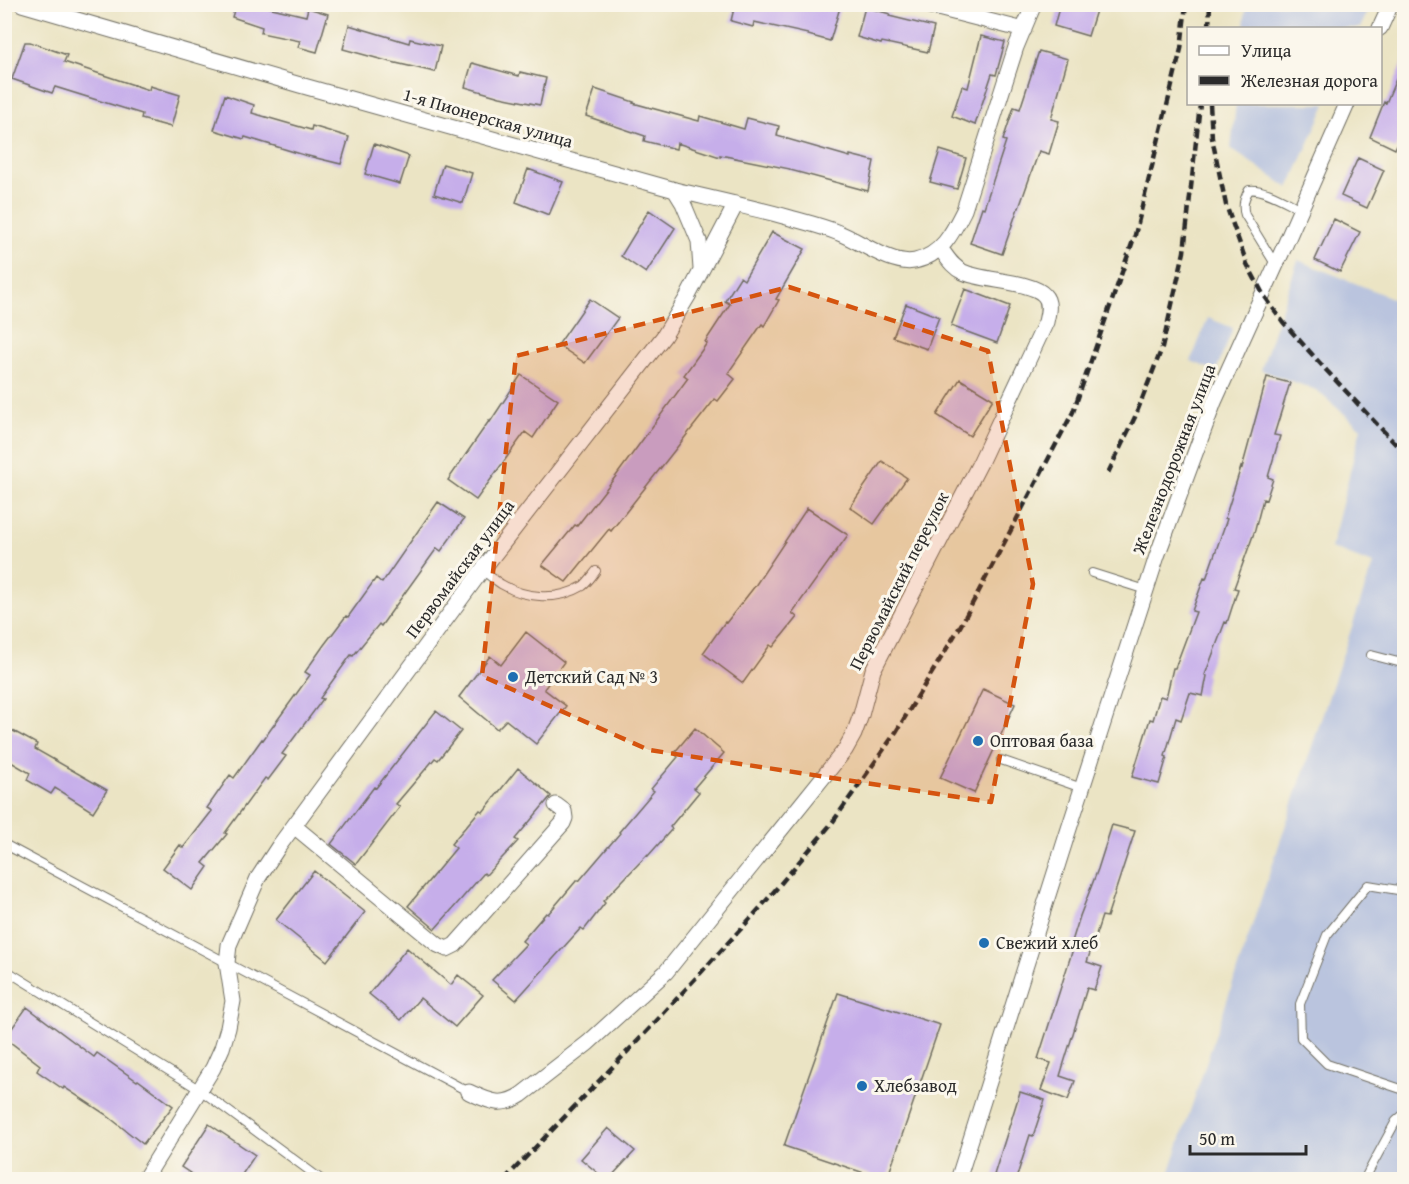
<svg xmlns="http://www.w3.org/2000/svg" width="1409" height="1184" font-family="'Gentium Book Plus',serif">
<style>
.industrial{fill:#bac4de}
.building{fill:#c6aeea}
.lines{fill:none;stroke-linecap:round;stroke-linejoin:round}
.service-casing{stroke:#6e6c61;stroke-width:10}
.minor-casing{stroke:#6e6c61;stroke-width:17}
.service{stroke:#fff;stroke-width:8}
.minor{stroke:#fff;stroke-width:15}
.rail{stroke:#2b2b2b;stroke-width:4.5;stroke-dasharray:9 4.5;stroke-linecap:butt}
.marked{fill:#d5540f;fill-opacity:0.2;stroke:#d5540f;stroke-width:4.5;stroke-dasharray:12 8;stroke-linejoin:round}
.poi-dot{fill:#1f6fb2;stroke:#fbf7ec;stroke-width:2}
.labels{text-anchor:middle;stroke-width:6;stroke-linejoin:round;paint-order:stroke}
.street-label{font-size:18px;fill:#2b2b2b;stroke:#fbf7ec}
.poi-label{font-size:18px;fill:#2b2b2b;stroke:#fbf7ec;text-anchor:start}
</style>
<rect width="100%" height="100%" fill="#fbf7ec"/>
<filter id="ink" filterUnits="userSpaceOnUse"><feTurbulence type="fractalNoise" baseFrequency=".0167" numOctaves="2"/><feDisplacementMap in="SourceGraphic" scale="12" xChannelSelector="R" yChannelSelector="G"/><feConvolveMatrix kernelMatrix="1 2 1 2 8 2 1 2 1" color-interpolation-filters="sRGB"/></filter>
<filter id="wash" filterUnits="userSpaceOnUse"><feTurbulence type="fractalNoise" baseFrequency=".008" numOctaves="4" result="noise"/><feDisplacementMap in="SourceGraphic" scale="24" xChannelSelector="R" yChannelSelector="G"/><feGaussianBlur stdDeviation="1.35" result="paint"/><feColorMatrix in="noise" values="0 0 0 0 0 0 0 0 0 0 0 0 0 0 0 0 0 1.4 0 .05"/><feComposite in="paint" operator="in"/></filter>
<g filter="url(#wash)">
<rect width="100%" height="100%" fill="#ebe4c4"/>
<path class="industrial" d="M1246,5V4L1371,5L1360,28H1244Z
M1236,104H1326L1289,188L1231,149Z
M1298,260L1404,303V1179L1167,1180L1373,564L1331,548L1361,428L1316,390L1261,370Z
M1208,318L1233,328L1216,371L1191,361Z"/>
<g id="blocks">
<path class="building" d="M236,4H255L306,16L308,8L328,14L317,52L298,47L300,41L261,33L262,27L232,17Z
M735,4H841L830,41L808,35V34L754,22L753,27L731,21Z
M1060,4H1098L1088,36L1054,26Z
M865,7L890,14L889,16L934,27L928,52L882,42L881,44L857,37Z
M349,25L409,43L410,39L441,46L435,72L387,61L343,49Z
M981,36L1005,42L996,75L992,74L975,125L952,116L962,86L968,88Z
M25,42H30L67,55L64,62L149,90L150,86L180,95L171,127L141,119L142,114L55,87L52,93L12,79Z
M1039,51L1068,59L1051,119L1059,121L1049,154L1039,151L1019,208H1018L1002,254L970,243L982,207L984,208L1006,141L1003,140L1014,107L1020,109Z
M1404,60V128L1395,149L1370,137L1384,102L1386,103Z
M472,63L519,76L520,72L546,78L540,105L500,97L465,87Z
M595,89L634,102L633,103L699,121L700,116L744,129L747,118L779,126L777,136L850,157V155L874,161L868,191L790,170V169L720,155V157L677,143L676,149L644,141L645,136L586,116Z
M225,95L254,105L252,113L311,130L312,126L349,137L341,164L304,155L245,137L244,139L214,130Z
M374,144L409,156L400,184L365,174Z
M940,150L966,158L957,189L930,182Z
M1358,158L1384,170L1367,208L1341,196Z
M443,164L472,173L463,203L434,194Z
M528,169L563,182L549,215L516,202Z
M649,210L675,228L646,273L621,256Z
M1334,219L1360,232L1340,272L1315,260Z
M772,232L805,249L776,299L779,300L764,326L762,324L728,373L735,379L718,401L715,399L611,531L609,529L566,582L542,565L575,525L577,526L616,476L688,378L684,375L707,343L705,342L730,304L725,301L740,277L744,280Z
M965,289L1010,306L997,343L951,326Z
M590,299L618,318L585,363L558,345Z
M906,304L939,317L927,349L893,337Z
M521,375L558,400L533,438L525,432L476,500L448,480L489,421L490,422Z
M1267,377L1290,383L1274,435L1280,436L1268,477L1273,479L1266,500L1263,499L1255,530L1234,588L1238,589L1227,623L1225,622L1205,675L1207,676L1203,696L1190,693L1181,720L1176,718L1165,756L1167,757L1159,784L1132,777L1150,719L1153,720L1160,696L1166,698L1173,668H1175L1196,612L1192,611L1204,578L1206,579L1227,519L1225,518L1241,467L1242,468Z
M960,379L993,399L970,436L937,415Z
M882,461L907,478L874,524L850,507Z
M438,502L464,519L441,551L437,548L381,626L379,624L353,656L351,655L320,698L323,699L282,754L286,756L268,780L265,778L225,833L227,834L203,863L208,867L192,890L163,868L180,845L183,848L212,811L207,808L230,775L234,778L262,739L263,740L310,675L305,672L324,645L346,616L348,617L376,578L382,583Z
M807,508L848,535L792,613L797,617L773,647L770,645L743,683L703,653L725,622L726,623L755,586Z
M526,632L564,662L544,689L566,706L536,744L506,720L497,729L459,697L490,656L501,665Z
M983,689L1015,704L974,793L940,778Z
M436,711L461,731L438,760L435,758L396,804L400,807L356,864L331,844L374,787L376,788Z
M4,726L37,744L35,749L107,790L93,812L55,788L51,794L27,780L30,773L4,758Z
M695,728L724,753L694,788L699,792L670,827L672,829L648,856L647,855L603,901L605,903L584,930L581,928L516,1000L492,980L526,944L522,941L546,913L548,914L577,880L579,881L620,833L619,832L654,791L651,789L678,757L674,753Z
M518,768L551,796L515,839L518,841L486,875L484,873L435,929L408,906L456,848L451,844L480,810L483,812Z
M1112,825L1135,831L1107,917L1102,916L1087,962L1102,967L1094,990L1087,988L1060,1076L1075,1081L1068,1100L1041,1090L1051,1063L1038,1059L1073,949L1070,948L1080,916L1098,869Z
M314,871L365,912L327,961L276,920Z
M407,948L451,985L458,975L483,995L455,1027L420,998L401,1020L369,994Z
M838,993L940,1025L887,1179H882L784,1146Z
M27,1007L94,1057L97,1053L137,1081L138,1080L173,1106L143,1144L105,1114L64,1087L63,1089L37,1071L40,1065L5,1038Z
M1020,1092L1045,1100L1033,1136L1030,1135L1016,1179H1010L994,1175Z
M209,1124L255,1155L239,1179H199L181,1167Z
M608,1128L635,1151L609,1179H605L581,1159Z"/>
</g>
</g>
<g filter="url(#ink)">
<use href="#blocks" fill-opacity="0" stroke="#6e6c61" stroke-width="1.5"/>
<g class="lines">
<g class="service-casing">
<path id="service" d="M1275,264L1245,215C1242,206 1244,198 1249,190C1262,187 1288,203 1301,209
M482,570C488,575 495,580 501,584C526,599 558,601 583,586C588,582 592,576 596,571
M1092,573L1146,590
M1371,655L1398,662L1404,658
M1001,760L1082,788
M4,844L469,1092
M1404,891L1368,885L1327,935L1300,1004L1301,1038L1327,1064L1404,1090
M4,969L200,1090L322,1180
M1364,1180L1396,1121L1404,1114"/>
</g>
<g class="minor-casing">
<path id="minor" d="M22,4L300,85L675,190C713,199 750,207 787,217C804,222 822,226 839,233C860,241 892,266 915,261C942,255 953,232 964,210L1016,47L1034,4
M922,4L1024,30
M1380,28L1391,4
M675,190L683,203L699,241L701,269
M294,826L438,945L447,949L455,945L563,823L565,818L564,811L556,805
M469,1092C489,1101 501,1108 521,1095L588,1043L666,972L845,750L854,734L861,715L873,670L980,463L1046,322C1048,313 1051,302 1044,295C1032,281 982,281 963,272C952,267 947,257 940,248
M144,1180L213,1068L222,1048L228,1028L233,1001L227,963L229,945L258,878L279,846L482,570L664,336L688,296L736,204
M958,1180L1066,838L1157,556L1214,402L1285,245L1347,104"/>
</g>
<use href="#service" class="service"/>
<use href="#minor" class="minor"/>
<path class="rail" d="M1209,28L1210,4
M1210,104L1212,138L1226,205L1247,264L1263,294L1283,322L1327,371L1404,453
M1108,473L1135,417L1162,348L1184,252L1200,104
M504,1180L650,1028L760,908L832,823L896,732L961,625L1073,412L1135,235L1181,49L1186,4"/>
</g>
</g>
<path class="marked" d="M789,287L988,351L1033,584L991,802L649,750L482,676L516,356Z"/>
<g class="poi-dot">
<circle cx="513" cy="677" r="6"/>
<circle cx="978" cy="741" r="6"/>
<circle cx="984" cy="943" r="6"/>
<circle cx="862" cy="1086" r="6"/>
</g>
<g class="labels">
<g class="street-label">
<text transform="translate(488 118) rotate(16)" y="6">1-я Пионерская улица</text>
<text transform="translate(1174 459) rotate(-69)" y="6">Железнодорожная улица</text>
<text transform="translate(460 569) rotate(-53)" y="6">Первомайская улица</text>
<text transform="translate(899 581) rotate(-63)" y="6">Первомайский переулок</text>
</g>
<g class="poi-label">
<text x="525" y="683">Детский Сад № 3</text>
<text x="990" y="747">Оптовая база</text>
<text x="996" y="949">Свежий хлеб</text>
<text x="874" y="1092">Хлебзавод</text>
</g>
</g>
<rect width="1409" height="1184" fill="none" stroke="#fbf7ec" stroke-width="24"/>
<rect x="1187" y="27" width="195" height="78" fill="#fbf7ec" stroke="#a8a59f" stroke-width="1.5"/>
<rect x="1199" y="46" width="30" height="9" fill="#ffffff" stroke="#a8a59f" stroke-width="1.5"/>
<text x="1241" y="57" font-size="18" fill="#2b2b2b">Улица</text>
<rect x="1199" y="76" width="30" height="9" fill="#2b2b2b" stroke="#a8a59f" stroke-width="1.5"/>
<text x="1241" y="87" font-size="18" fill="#2b2b2b">Железная дорога</text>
<path d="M1190 1145v9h116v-9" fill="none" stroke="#2b2b2b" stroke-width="3"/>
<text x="1199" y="1145" font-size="18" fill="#2b2b2b" stroke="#fbf7ec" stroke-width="4.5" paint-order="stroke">50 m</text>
</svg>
